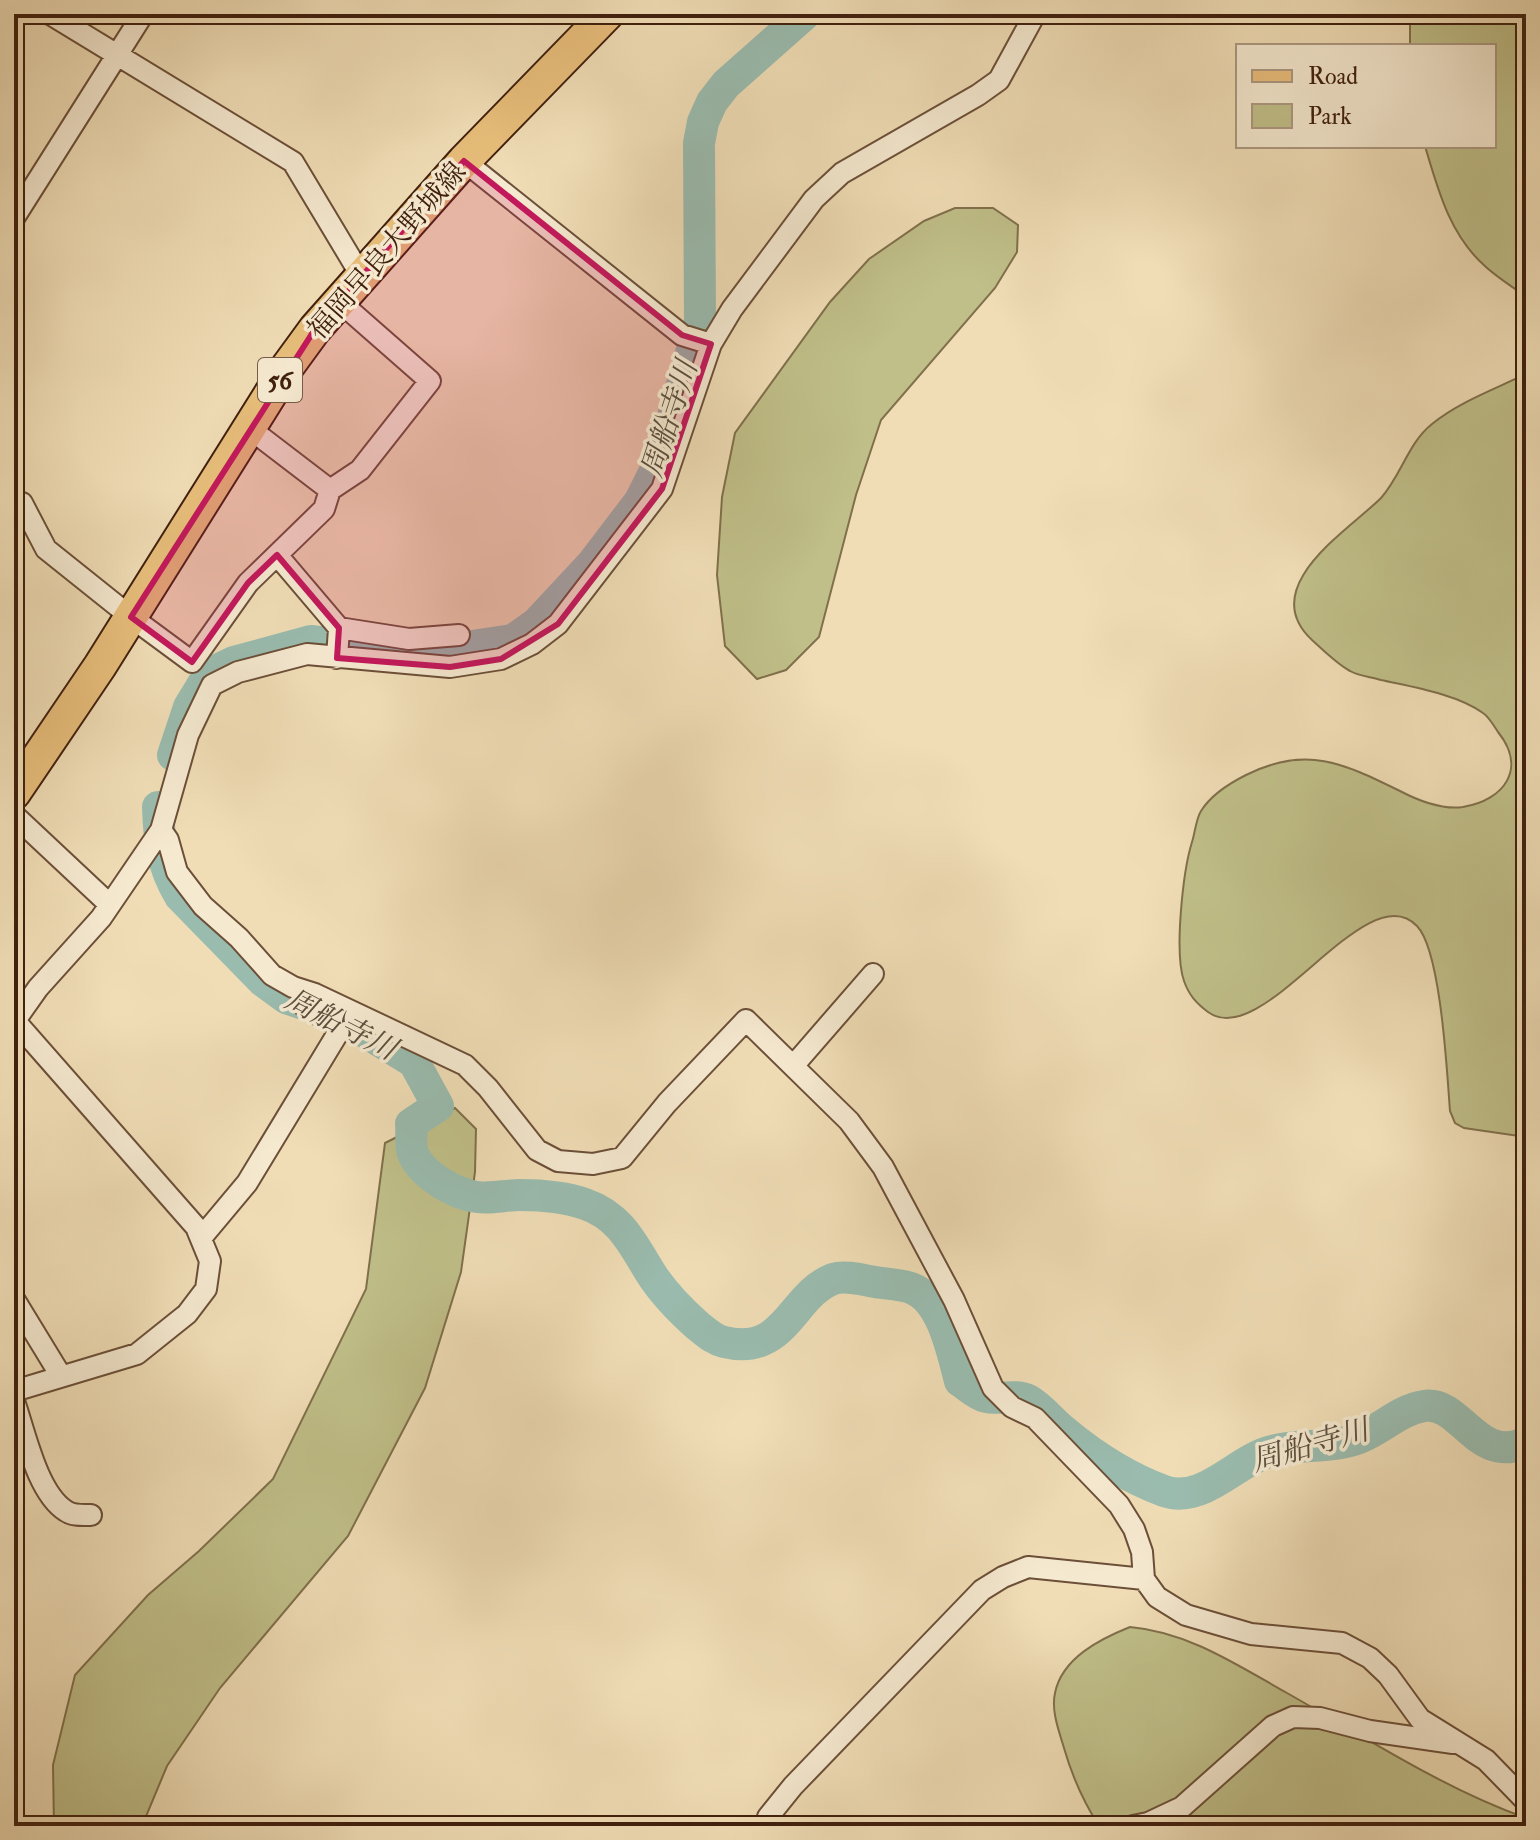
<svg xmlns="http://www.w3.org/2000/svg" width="1540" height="1840" font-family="'IM FELL Double Pica','Noto Serif JP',serif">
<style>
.green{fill:#c0bf89;stroke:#80704c;stroke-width:2}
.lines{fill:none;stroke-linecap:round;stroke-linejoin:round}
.river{stroke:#9abcaf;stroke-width:32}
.minor-casing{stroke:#6c4f38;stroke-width:24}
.primary-casing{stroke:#40200e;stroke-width:36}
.minor{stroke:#f5e9d0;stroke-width:20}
.primary{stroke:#e8be7b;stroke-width:32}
.marked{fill:#c2185b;fill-opacity:0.2;stroke:#c2185b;stroke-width:6;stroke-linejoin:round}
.labels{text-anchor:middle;stroke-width:7;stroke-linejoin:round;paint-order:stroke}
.shield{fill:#f5e9d0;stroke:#765c48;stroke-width:2}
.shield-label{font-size:26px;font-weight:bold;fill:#40200e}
.street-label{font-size:28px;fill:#40200e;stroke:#f5e9d0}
.water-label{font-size:30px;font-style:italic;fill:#5b4f3e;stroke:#f5e9d0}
</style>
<rect width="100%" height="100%" fill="#f0ddb6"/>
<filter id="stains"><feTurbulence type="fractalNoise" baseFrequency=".0025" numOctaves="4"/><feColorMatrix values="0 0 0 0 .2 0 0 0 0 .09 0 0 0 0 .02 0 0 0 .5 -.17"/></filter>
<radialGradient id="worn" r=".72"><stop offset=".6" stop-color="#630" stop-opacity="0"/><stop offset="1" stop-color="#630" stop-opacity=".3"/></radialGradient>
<path class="green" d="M1410,14H1526V297C1513,287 1498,278 1486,267C1450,236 1438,190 1425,146H1494V46H1410Z
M955,208H993L1018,225L1017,252L995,288L881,420L856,495L819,637L786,670L757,679L725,646L717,575L722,497L735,433L830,302L869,259L924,221Z
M1526,374V1137L1464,1128L1455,1123L1450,1111C1447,1073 1441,951 1417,926C1366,872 1264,1053 1208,1012C1196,1003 1189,995 1184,981C1174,953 1183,871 1192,842C1195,833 1196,819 1201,811C1211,795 1230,783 1246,775C1306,745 1343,763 1400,791C1419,801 1441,810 1463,807C1505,800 1527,768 1498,732C1494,726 1489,717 1483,713C1457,694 1412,687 1381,680C1372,677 1358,676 1350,671C1337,664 1323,650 1312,640C1255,587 1349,530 1381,498C1401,476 1408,443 1432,424C1459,402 1495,389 1526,374Z
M455,1108L476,1129L475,1172L461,1272L425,1388L348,1536L220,1688L167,1766L142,1826H54L53,1765L75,1675L148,1595L199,1551L273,1479L366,1289L385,1143Z
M1130,1627C1188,1632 1237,1665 1287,1693C1365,1737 1442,1788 1526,1818V1826H1099C1083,1801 1072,1776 1064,1748C1059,1731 1051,1711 1055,1693C1062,1658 1100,1639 1130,1627Z"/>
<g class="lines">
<path class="river" d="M173,755L189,707L209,674L234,662L311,641L418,654L513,640L537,623L592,564L640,501L661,459L700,321L699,143L703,122L712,102L726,84L805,14
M158,807C159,840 162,867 180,896L263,981L286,998L321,1010L357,1027L414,1062L438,1106L411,1124C412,1133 410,1146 413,1154C423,1176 455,1194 477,1197C491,1199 506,1195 520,1195C541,1195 565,1197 585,1204C620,1216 632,1243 650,1272C663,1293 680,1310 698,1326C706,1332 714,1340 724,1342C786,1357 791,1295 833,1279C845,1275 863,1280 875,1282C886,1284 900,1284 911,1288C943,1300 952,1352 960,1381C968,1386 977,1395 986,1397C999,1400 1016,1394 1028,1400C1042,1408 1052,1422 1065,1432C1094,1456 1129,1478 1164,1491C1200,1504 1232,1466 1263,1454C1294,1442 1328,1450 1359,1438C1382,1429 1399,1410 1424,1406C1461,1400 1477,1466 1526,1442"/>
<g class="minor-casing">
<path id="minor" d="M50,14L293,162L362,277
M464,161L682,335L711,344
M14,218L143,14
M249,428L330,490L360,470L430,381L340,302
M22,503L46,549L131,617L192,662L248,583L324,509L330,490
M277,555L339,628L337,658
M339,628L409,639L459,635
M14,815L110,905
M161,830L168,840L177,872L203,906L239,938L272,975L293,987L315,994L465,1065L488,1088L537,1150L558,1161L593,1164L622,1158L667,1103L746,1020L849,1121L883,1167L954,1300L993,1388L1012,1407L1035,1418L1119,1505L1134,1529L1142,1552L1144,1579L1157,1597L1186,1615L1251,1634L1342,1643L1370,1658L1388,1675L1420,1719L1486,1760L1526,1801
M14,1022L38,988L101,918L161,830L188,735L212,685L238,672L307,654L450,667L501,659L532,644L558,624L662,489L711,344L732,309L814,199L842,173L978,95L999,80L1035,14
M794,1065L873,974
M201,1238L247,1183L341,1028L305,1007L302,990
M14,1299L61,1376
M14,1391L137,1354L187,1314L206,1289L210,1261L196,1227L15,1021
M14,1401C25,1432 37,1493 66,1511C73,1516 82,1515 91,1515
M766,1826L768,1817L793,1786L982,1590L1003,1577L1028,1567L1144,1579
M1133,1826L1148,1823L1182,1807L1273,1726L1293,1717L1320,1718L1370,1731L1453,1743"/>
</g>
<g class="primary-casing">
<path id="primary" d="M14,793L100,666L288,366L315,329L464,161L607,14"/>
</g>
<use href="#minor" class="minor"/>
<use href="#primary" class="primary"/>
</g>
<path class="marked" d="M464,161L682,335L711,344L662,489L558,624L501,659L450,667L337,658L339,628L277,555L248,583L192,662L131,617L315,329Z"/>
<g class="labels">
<rect class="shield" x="258" y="358" width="44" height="44" rx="6"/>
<g class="shield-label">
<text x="280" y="389">56</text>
</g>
<g class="street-label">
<text transform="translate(386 250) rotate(-49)" y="10">福岡早良大野城線</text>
</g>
<g class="water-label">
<text transform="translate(669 419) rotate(-72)" y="10">周船寺川</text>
<text transform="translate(341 1024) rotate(27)" y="10">周船寺川</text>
<text transform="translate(1310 1445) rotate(-16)" y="10">周船寺川</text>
</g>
</g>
<rect width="1540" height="1840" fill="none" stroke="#f0ddb6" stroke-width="48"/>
<rect x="16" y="16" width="1508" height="1808" fill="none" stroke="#40200e" stroke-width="4"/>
<rect x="24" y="24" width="1492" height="1792" fill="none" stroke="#40200e" stroke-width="2"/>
<rect x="1236" y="44" width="260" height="104" fill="#f5e9d0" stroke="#ad9982" stroke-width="2"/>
<rect x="1252" y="70" width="40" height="12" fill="#e8be7b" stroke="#ad9982" stroke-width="2"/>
<text x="1308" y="84" font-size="24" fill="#40200e">Road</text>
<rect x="1252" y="104" width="40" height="24" fill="#c0bf89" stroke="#ad9982" stroke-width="2"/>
<text x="1308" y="124" font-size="24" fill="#40200e">Park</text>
<rect width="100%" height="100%" filter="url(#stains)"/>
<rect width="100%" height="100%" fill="url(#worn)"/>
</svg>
